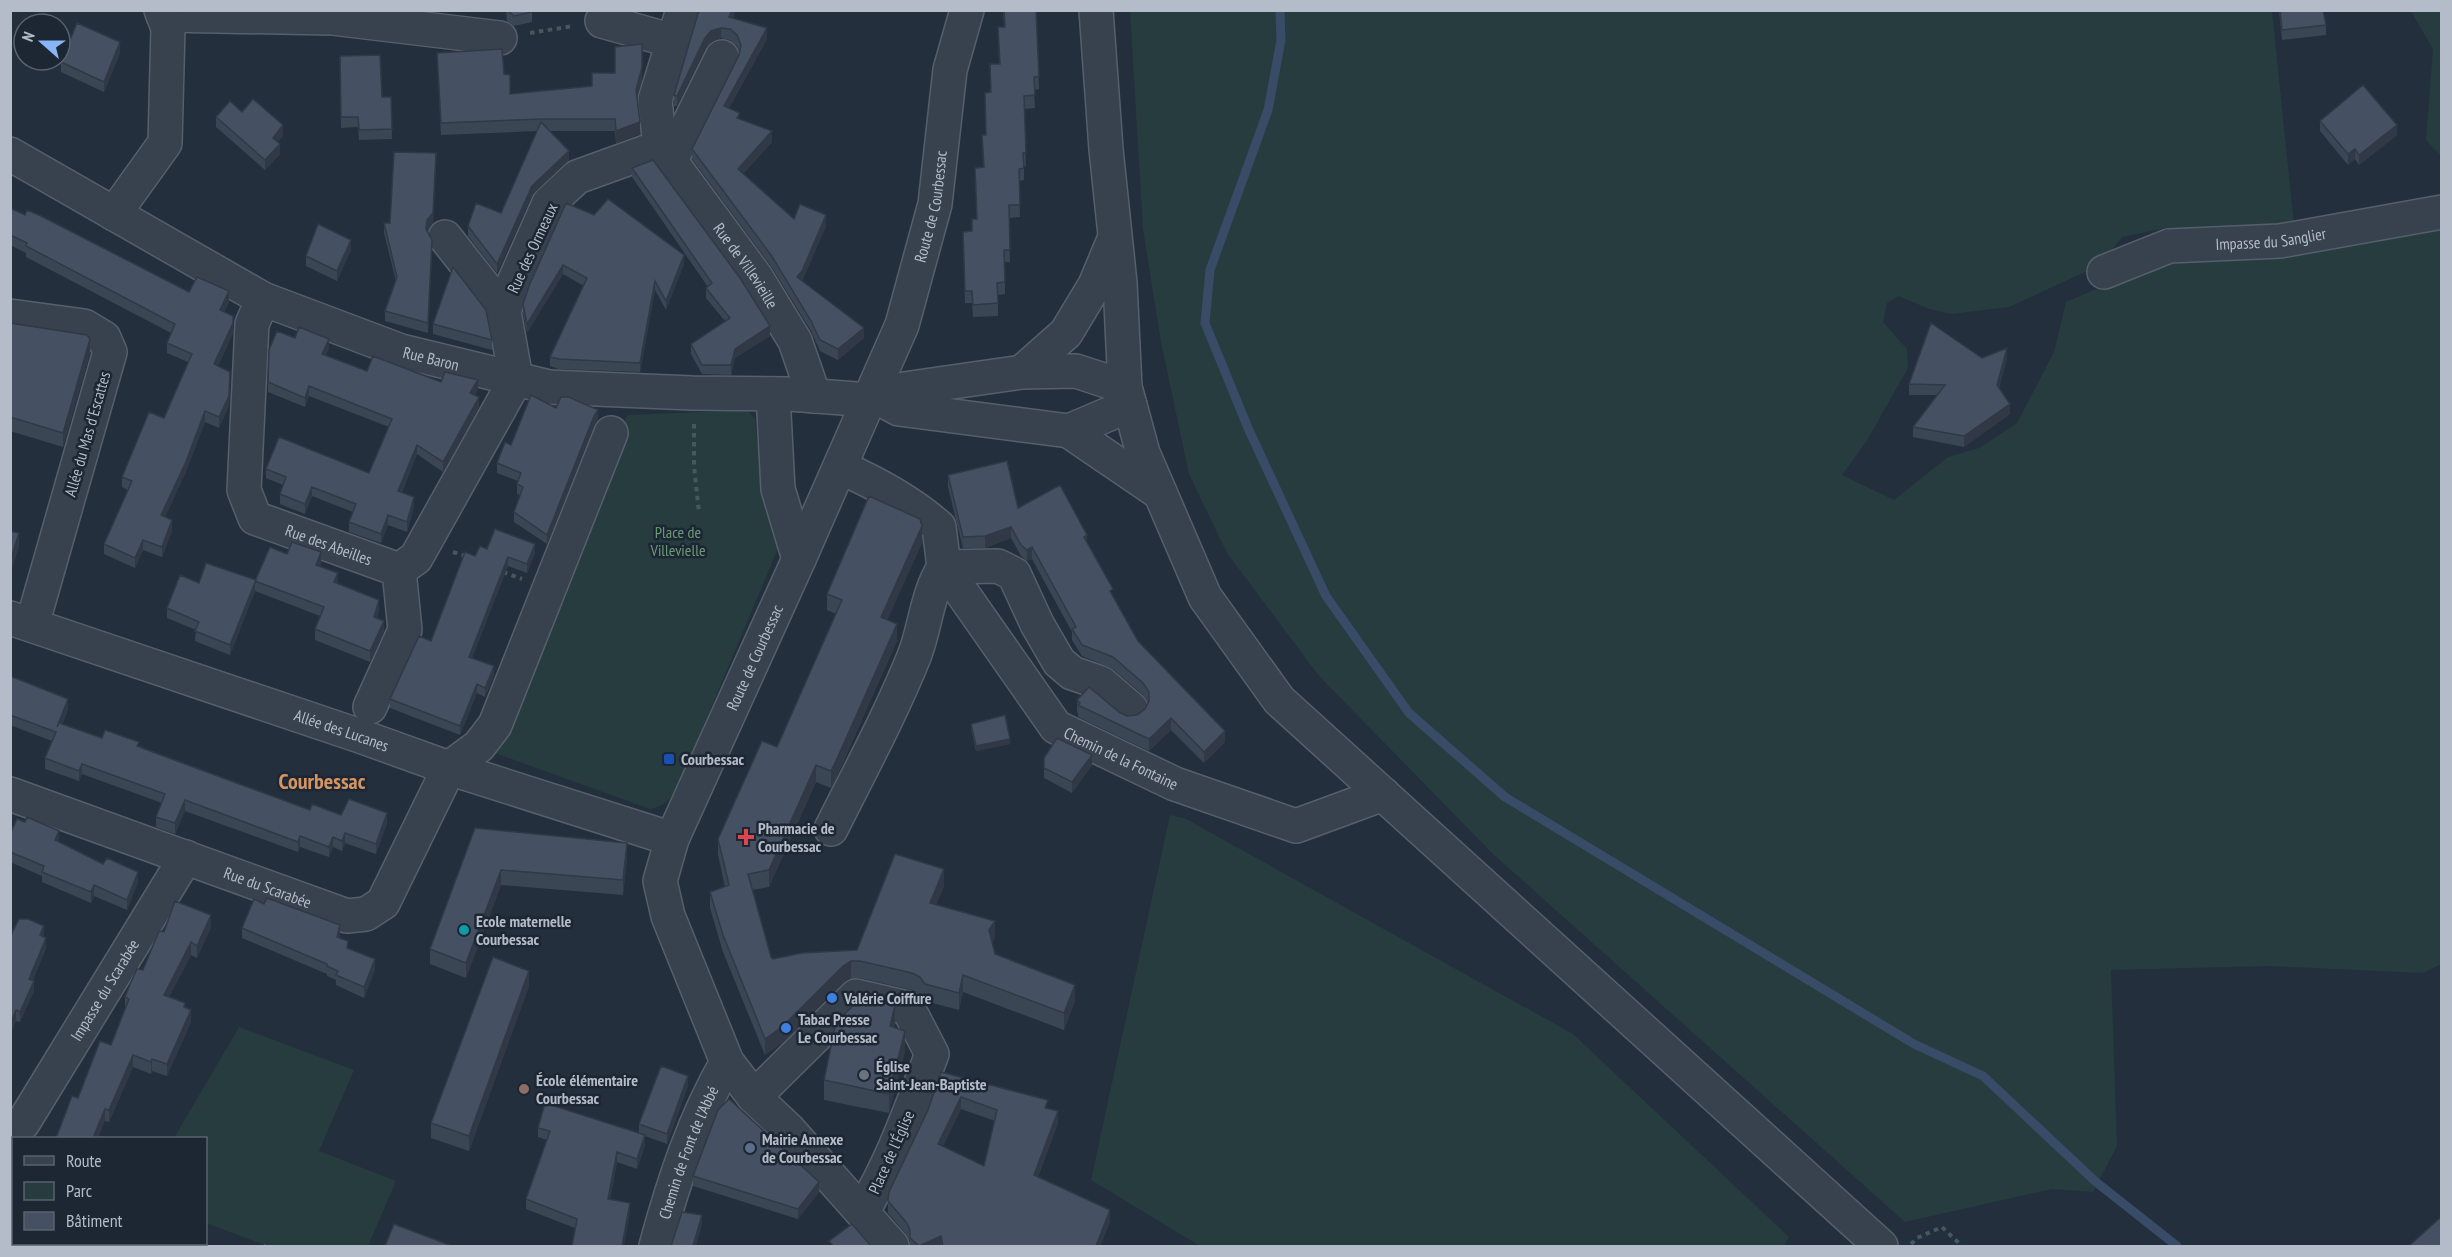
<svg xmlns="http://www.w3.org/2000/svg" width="2452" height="1257" font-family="'PT Sans Narrow',sans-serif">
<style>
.green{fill:#263c3f}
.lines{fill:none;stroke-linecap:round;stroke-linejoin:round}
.stream{stroke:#394c67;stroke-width:9}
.minor-casing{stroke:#565f6c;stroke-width:36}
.path{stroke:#44595c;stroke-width:4;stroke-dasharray:4.5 4.5;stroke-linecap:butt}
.minor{stroke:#38414e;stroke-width:33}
.wall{fill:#3b4654;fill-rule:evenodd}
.shaded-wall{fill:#303945}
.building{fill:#455162;stroke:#303945;stroke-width:1.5;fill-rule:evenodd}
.transit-dot{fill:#1a4fb4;stroke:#1d2633;stroke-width:2}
.health-dot{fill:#e0444e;stroke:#1d2633;stroke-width:2}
.culture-dot{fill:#0f9aa8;stroke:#1d2633;stroke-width:2}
.shop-dot{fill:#3f7fe0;stroke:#1d2633;stroke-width:2}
.worship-dot{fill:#6b7280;stroke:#1d2633;stroke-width:2}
.education-dot{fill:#8d6e63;stroke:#1d2633;stroke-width:2}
.service-dot{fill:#5c6f8a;stroke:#1d2633;stroke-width:2}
.labels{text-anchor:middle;stroke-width:5;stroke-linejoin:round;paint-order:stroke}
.street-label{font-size:16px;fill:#b4bcc9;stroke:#1d2633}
.park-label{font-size:16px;fill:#6b9a76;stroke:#1d2633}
.poi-label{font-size:16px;font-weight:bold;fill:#b4bcc9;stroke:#1d2633;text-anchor:start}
.district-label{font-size:22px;font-weight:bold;fill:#d59563;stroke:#1d2633}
</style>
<rect width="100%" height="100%" fill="#242f3e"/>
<path class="green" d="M1130,11H2272L2294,225L2190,233L2165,228L2122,237L2100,265L2009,307L1951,314L1929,309L1899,296L1887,303L1883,322L1907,349L1908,368L1866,442L1842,475L1894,500L1948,457L1979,448L2017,423L2054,352L2066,302L2170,257L2441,220V964L2423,973L2268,966L2111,970L2117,1146L2093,1192L2052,1189L1905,1222L1494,855L1319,676L1227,553L1189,474L1161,342L1143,229Z
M2411,11H2441V156L2426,140L2433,49Z
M747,410L755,419L763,489L779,546L679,784C671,798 666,806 650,809L492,752L627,415Z
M1170,815L1186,819L1573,1034L1789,1237L1784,1246H1200L1091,1180Z
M239,1027L354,1070L319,1151L396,1181L368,1246H267L206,1223V1138H174Z"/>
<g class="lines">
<path class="stream" d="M1280,10L1281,40L1268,110L1210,270L1205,323L1248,428L1326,596L1409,713L1505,797L1914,1044L1983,1076L2096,1182L2177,1246"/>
<g class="minor-casing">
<g id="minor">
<path id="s1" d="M683,10L655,100L660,147L756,277L795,341L814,396"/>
<path d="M1096,10L1106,149L1120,283L1125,387L1143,453L1205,597L1279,700L1881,1246"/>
<path d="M163,15L332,18L500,38"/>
<path d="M602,21L673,41"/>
<path id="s2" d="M10,154L263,299L401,351L549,387L692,393L789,394L884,401L899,409L1069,431L1160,493"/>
<path d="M670,162L722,57"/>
<path d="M114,214L165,143L168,28L161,10"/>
<path d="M445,237L504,312"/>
<path id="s3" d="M2104,272L2169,246L2280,241L2442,212"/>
<path id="s4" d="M263,299L252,324L244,490L255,518L399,570L416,558L516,379L504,312L511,289L549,203L577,177L660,147"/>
<path d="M10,316L84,326L104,338L110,352L32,625"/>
<path d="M1022,372L1066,333L1095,285L1113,242"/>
<path d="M773,394L778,489L799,559"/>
<path d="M884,401L904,389L1022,372L1076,371L1125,387"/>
<path d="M1069,431L1130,405"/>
<path id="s5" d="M840,467C876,483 910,501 939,527L944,567L1056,727L1175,784L1296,826L1383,794"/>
<path id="s6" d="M10,618L360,736L449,768L672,839"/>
<path d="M370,707L405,630L399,570"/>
<path id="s7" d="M10,794L347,916L366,914L383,903L449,768L479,746L495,725L611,433"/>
<path d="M831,829C860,771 891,714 915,654C926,624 927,594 944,567L998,566L1014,574L1037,624L1059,662L1072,673L1101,683L1131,709"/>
<path d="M754,1097L856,996L908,1008L932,1054C911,1108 892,1163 862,1212"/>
<path id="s8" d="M23,1123L186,857"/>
<path id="s9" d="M656,1246C673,1183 694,1119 727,1062"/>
<path id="s10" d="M892,1246L788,1129L754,1097L727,1062L668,916L660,881L672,839L799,559L902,325L935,204L950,70L967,10"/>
</g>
</g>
<path class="path" d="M530,33L573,26
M694,424V466L699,513
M453,552L469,557
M503,572L522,579
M1911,1244L1917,1238L1942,1227L1962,1246
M264,1246H265"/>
<use href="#minor" class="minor"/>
</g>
<path class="wall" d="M506,10H532V22L514,26L507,21Z
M699,10H735L733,18L767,39L729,108L740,119L772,142L743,174L794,219L826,226L802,281L864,338L838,360L820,351L811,331L771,266L692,159V149L739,55V52L737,46L730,40L721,38L711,42L705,49L677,106H674V95Z
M1003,10H1036L1039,89L1034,90L1035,108L1024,109L1026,166H1024V180L1019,181L1020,217L1009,218L1010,262H1005V294L998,295V316L973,317L972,303H965L963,232L972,231V219H977L975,168L983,167L982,135H986L990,92V64H999L998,27H1004Z
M2279,10H2323L2326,25V35L2282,40Z
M120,53L104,92L61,72V62Z
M437,53L504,74L510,94L592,86L642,79L637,98L640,134L616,143L615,131H550L569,160L532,195L497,273L468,236V226L501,213L537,131L441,135Z
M340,56L382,97H391L392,139L359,140L358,127L341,128Z
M242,112L283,136L278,142L280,154L265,170L216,127V117Z
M2320,121L2397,135L2359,165L2355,159L2348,165L2320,131Z
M436,163L433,223L427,231L432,250L428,333L385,321V311L396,281L384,233V223H390Z
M632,168L770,336L735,358L731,375L702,374L691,354V344L725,321L706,298V288L708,287L632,177Z
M566,203L684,264L666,310L655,290L640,372L559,369L550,366V357L584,286L563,274L527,333L523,313V304Z
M10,208L189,292L229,302L224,312L233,333L218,366L230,382L229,406L219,428L205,422L185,474L165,517L172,531L162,557L143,550L135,568L104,554V544L128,490L122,487V477L164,418L188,362L167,353V343L171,333L26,257V253L10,245Z
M351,250L337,281L306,266V256Z
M10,323L90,353L63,447L10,431Z
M433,324L492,340V350L433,334Z
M295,338L329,348L326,355L367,371L441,382L478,389L475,395L479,407L443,472L417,454L402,492L414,506L407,532L388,525L381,543L349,532V522L353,512L312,496L305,514L280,504V494L283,485L266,478V469L369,473L389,427L309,396L305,407L268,392V382Z
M1982,358H2007L1999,388L2010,414L1964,447L1913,437V427L1937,395H1909V384Z
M556,408L598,419L594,426L547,544L514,522V512L520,495L517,494V484L518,481L497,473V463L511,445Z
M948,475L1018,508L1087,543L1113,597L1138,641L1225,742L1204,763L1171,730L1149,751L1078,717V713L1077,712V700L1119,712L1127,716L1137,715L1145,709L1148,703L1143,695L1113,669L1082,656L1072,640V632L1032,559L1027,561L1021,556L1011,538L985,548H963L948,487Z
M922,543L887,620L897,641L836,778L831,788L816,782L769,887L752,890L771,957L773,959L857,950L944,886L936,905L995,938L992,942L995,954L1075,1001L1064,1030L963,992L959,1010L925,1001L920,994L912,990L860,978H851L843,983L782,1043L765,1055L723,952L710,908V892L725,887L718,855V839L777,747L836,614L827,610V594Z
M487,549L535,553L527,573L508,566L472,658L494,675L485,697L477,693L460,735L390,708V699L431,641L475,556Z
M287,554L321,562L320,566L337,584L379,610L377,618L384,631L370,662L315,640V629L320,616L255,591L230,655L195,641L196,630L167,618V608L199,583L256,580Z
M10,676L68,709L62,725L102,738L139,746L310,810L387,823L376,854L345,843L342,851L333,847L329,857L300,847L298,852L185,811L175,834L156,827V817L162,803L82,774L79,781L45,769V758L52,741L10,725Z
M971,724L1010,744L976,751L971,729Z
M1044,758L1092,765L1072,793L1044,778Z
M475,828L627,858L623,895L501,885L466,978L430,964V949Z
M10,834L59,842L138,882L127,910L94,896L91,903L42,882V876L10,862Z
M264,904L340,935L339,938L348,948L375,970L364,998L336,985V980L327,976V974L242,938V928Z
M211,927L197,958L191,955L169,997L185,1007L191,1022L167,1076L152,1071L151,1074L133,1067L109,1122L105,1121L78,1098L111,1045L125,1009V997L143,970Z
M44,936L46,948L33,980L34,991L20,1022L16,1021L10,937Z
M529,986L469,1151L431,1138V1123Z
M895,1024L894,1028L905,1051L889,1113L824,1100V1080Z
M941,1072L1048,1109L1058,1123L1038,1177L1110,1222L1100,1246H910V1241L906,1234L888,1213V1201L928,1110ZM961,1109L995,1121L984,1166L943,1146Z
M688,1086L667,1144L645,1136V1145L637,1169L617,1162L610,1200L630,1213L575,1228L526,1209V1199L547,1140L538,1137V1128L639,1133V1124Z
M693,1176L819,1192L798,1219L693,1186Z
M10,1195L14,1196V1244H139V1246H10Z"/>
<path class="shaded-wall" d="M732,10H735L729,28V17Z
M721,28V38L711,42L705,49L677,106V96L705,38L711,31Z
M767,28V39L724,116V106Z
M120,42V53L104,92V82Z
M642,67V79L636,102V90Z
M640,122V134L616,143V131Z
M283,125V136L273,148V138Z
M2397,125V135L2359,165V155Z
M772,131V142L738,179V169Z
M280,144V154L265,170V160Z
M2355,149V159L2348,165V154Z
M569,151V160L532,195L497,273V264L532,186Z
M436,153L433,223L427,231L426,229Z
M826,215V226L802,282L797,277Z
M351,240V250L337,281V271Z
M684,255V264L666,310V301Z
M563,265V274L527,333V324Z
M655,281V290L640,372V363Z
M229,291V302L220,321V310Z
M233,316V333L214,374V364Z
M770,326V336L735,358L731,375V365L735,349Z
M864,328V338L838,360V349Z
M90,339V353L63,447V433Z
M329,339V348L322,364V354Z
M2007,348V358L1997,396V385Z
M230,372L229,406L219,428V417Z
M478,380V389L470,402V393Z
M309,386V396L305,407V398Z
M479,397V407L443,472V462Z
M2010,404V414L1964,447V436Z
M598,410V419L594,426L547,544V535L594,416Z
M205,411V422L185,474L161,526V515Z
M417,445V454L398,500V491Z
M312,487V496L305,514V504Z
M414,497V506L407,532V522Z
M388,515V525L381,543V534Z
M172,520V531L162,557V547Z
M922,526V543L881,634V617Z
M1011,527V538L985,548V536Z
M19,533V547L10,575V561Z
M1087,535V546L1084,537Z
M143,540V550L135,568V558Z
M535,544V553L527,573V564Z
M1032,547V559L1027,561V550Z
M321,552V562L316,575V565Z
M508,557V566L469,665V657Z
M338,573V583L334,593V582Z
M255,581V591L230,655V645Z
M379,600V610L374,627V617Z
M384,621V631L370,662V651Z
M897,624V641L831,788V771Z
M494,666V675L485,697V688Z
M477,684V693L460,735V726Z
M68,699V709L57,737V727Z
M1171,718V730L1149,751V739Z
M1225,731V742L1204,763V752Z
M1010,739V744L976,751V746Z
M1092,755V765L1072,793V782Z
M82,764V774L79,781V771Z
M816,765V782L769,887V870Z
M185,800V811L175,834V823Z
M387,813V823L376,854V844Z
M59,831V842L55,840Z
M345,833V843L342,851V841Z
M300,836V847L298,852V842Z
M333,837V847L329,857V847Z
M627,843V858L623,895V880Z
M944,869V886L930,920V903Z
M501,870V885L466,978V963Z
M138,872V882L127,910V900Z
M94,885V896L91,903V892Z
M211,915V927L197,958V946Z
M995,921V938L989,947V930Z
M340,925V935L337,947V937Z
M44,926V936L40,945V935Z
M46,938V948L29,989V979Z
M191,942V955L164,1007V995Z
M375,959V970L364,998V987Z
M851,961V978L843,983L782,1043L765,1055V1039L843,966Z
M529,971V986L469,1151V1136Z
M963,975V992L959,1010V993Z
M34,981V991L20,1022V1012Z
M1075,985V1001L1064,1030V1013Z
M895,1005V1024L890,1046V1026Z
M16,1010V1021L10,1035V1025Z
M191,1010V1022L167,1076V1064Z
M905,1031V1051L889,1113V1094Z
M133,1055V1067L109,1122V1110Z
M152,1059V1071L151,1074V1062Z
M688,1076V1086L667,1144V1134Z
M961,1097V1109L938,1155V1144Z
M105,1109V1121L98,1138H93Z
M1058,1111V1123L1034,1187V1175Z
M645,1135V1145L637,1169V1159Z
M617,1152V1162L608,1209V1199Z
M819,1182V1192L798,1219V1209Z
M630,1203V1213L624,1246H622Z
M1110,1210V1222L1100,1246H1096Z
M702,1215V1225L696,1246H693Z
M941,1236V1246H919Z"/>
<path class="building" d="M507,10H532V12L514,16Z
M699,10H732L729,17L767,28L724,106L740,113L737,118L772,131L738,169L794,219L800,204L826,215L802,271L797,277L864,328L838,349L820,340L811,321L771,255L692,149L739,55L741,45L737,35L730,29L721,28L711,31L705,38L677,96L674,95Z
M1004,10H1036L1039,77H1034L1035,95L1024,96L1026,153H1023L1024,168L1019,169L1020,205H1009L1010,250H1004L1005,282L997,283L998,303L973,305L972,291H965L963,232L972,231V219H977L975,168L984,167L982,135H986L985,93L991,92L990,64H1000L998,27H1005Z
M2280,10H2323L2326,25L2282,30Z
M77,23L120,42L104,82L61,62Z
M642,44V67L636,90L640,122L616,131L615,119H541L441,123L437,53L502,49L504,74L510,75V94L592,86V73H615V47Z
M380,55L382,97H391L392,129L359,130L358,117H341L340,56Z
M2363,85L2397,125L2359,155L2355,149L2348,154L2320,121Z
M253,99L283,125L273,138L280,144L265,160L216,117L230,101L242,112Z
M541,122L569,151L532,186L497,264L468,226L476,203L501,213Z
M394,152L436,153L433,213L427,220L426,229L432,240L428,323L385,311L397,277L384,223H390Z
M653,160L740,278L770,326L735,349L731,365H702L691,344L730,318L706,288L712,283L632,168Z
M608,199L684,255L666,301L655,281L640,363L559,359L550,357L587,278L563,265L527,324L523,304L529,286L566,203L594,215Z
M10,208L25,215L27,210L41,216L189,292L197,277L229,291L220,310L233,316V323L214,364L230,372L229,396L219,417L205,411L185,464L161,515L172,520L162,547L143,540L135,558L104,544L132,481L122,477L149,412L164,418L192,354L167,343L175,324L26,246L27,243L10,235Z
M318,224L351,240L337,271L306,256Z
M453,267L486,310L492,340L433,324Z
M10,323L87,335L90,339L63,433L10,417Z
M1931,323L1982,358L2007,348L1997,385L2010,404L1964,436L1913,427L1945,385L1909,384Z
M299,327L329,339L322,354L367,371L373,356L441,382L445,372L478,380L470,393L479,397L443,462L417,445L398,491L414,497L407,522L388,515L381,534L349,522L356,504L312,487L305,504L280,494L286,477L266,469L279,437L369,473L392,419L309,386L305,398L268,382L269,350L277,331L295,338Z
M531,395L556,408L561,397H569L598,410L594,416L547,535L514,512L523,487L517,484L521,473L497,463L505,442L511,445Z
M1007,461L1018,508L1060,485L1087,535L1084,537L1113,589L1110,591L1138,641L1225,731L1204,752L1171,718L1149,739L1078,705L1080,703L1077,700L1089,687L1119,712L1127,716L1137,715L1145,709L1149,701V692L1143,683L1113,657L1082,645L1072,629L1076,627L1032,547L1027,550L1021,545L1011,527L985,536L963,537L948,475Z
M869,496L920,519L922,526L881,617L897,624L836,761L831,771L816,765L769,870L748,874L771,957L773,959L802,953L857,950L895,854L944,869L930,903L995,921L989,930L995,954L1075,985L1064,1013L963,975L959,993L925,984L920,977L912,973L860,961H851L843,966L782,1027L765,1039L723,935L710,892L729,885L718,839L762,741L777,747L842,600L827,594Z
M495,529L535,544L527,564L508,557L469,657L494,666L485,688L477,684L460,726L390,699L419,636L431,641L465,552L475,556L480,546L487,549Z
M10,531L19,533L10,561Z
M292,542L321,552L316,565L338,573L334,582L379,600L374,617L384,621L370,651L315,629L324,607L255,581L270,547L287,554Z
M206,563L256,580L230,645L195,631L199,622L167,608L180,575L199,583Z
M10,676L68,699L57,727L59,723L102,738L105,730L139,742L137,746L177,761L310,810L312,804L341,815L349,799L387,813L376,844L345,833L342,841L333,837L329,847L300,836L298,842L185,800L175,823L156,817L165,794L82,764L79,771L45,758L56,732L10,715Z
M1005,715L1010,739L976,746L971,724Z
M1057,738L1092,755L1072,782L1044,768V758Z
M27,817L59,831L55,840L103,864L107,858L138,872L127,900L94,885L91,892L42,872L44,866L10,852V834L17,819L25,822Z
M475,828L627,843L623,880L501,870L466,963L430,949Z
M267,898L340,925L337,937L348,941L347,948L375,959L364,987L336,975L338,971L327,966V964L242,928L254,899L264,904Z
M175,901L211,915L197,946L191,942L164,995L185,1003L184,1007L191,1010L167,1064L152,1059L151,1062L133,1055L109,1110L105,1109L93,1138H56L72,1096L78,1098L100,1041L111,1045L129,999L125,997L131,982L137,969L143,970L159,931L164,932Z
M19,919H28L44,926L40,935L46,938L29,979L34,981L20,1012L16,1010L10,1025V937Z
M493,957L529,971L469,1136L431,1123Z
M862,997L895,1005L890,1026L905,1031L889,1094L824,1080L836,1022Z
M661,1066L688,1076L667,1134L639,1124Z
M941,1072L1048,1100L1045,1108L1058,1111L1034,1175L1110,1210L1096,1246H943L941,1236L919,1246L910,1238V1230L906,1222L888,1201L889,1192L928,1110ZM961,1097L997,1110L984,1166L938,1144Z
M729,1099L819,1182L798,1209L693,1176L718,1110Z
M545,1103L645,1135L637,1159L617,1152L608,1199L630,1203L622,1246H572L577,1219L526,1199L550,1131L538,1128Z
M10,1195L14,1196V1240L10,1238Z
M682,1212L702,1215L693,1246H671Z
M2442,1216V1246H2409Z
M394,1224L452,1246H385Z
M852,1224L871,1246H833L829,1241Z
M22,1244H139L137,1246H29Z"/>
<rect class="transit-dot" x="663" y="753" width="12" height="12" rx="3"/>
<path class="health-dot" d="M743 828h6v6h6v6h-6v6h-6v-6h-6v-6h6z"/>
<circle class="culture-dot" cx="464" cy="930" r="6"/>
<g class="shop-dot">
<circle cx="832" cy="998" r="6"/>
<circle cx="786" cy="1028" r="6"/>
</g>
<circle class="worship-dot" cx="864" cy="1075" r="6"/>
<circle class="education-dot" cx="524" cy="1089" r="6"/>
<circle class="service-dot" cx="750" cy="1148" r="6"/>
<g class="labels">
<g class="street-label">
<text dy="6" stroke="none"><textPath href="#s10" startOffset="1170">Route de Courbessac</textPath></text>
<text dy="6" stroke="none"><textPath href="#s3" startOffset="172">Impasse du Sanglier</textPath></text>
<text transform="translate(532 248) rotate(-65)" y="6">Rue des Ormeaux</text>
<text dy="6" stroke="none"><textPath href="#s1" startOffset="288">Rue de Villevieille</textPath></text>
<text dy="6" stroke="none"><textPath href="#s2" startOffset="470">Rue Baron</textPath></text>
<text transform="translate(87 434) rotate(-74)" y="6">Allée du Mas d'Escattes</text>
<text dy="6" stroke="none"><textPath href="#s4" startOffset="302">Rue des Abeilles</textPath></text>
<text dy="6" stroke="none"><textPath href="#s10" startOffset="684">Route de Courbessac</textPath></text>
<text dy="6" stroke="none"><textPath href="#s6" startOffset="350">Allée des Lucanes</textPath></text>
<text dy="6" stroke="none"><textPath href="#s5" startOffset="424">Chemin de la Fontaine</textPath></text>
<text dy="6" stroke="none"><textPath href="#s7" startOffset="274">Rue du Scarabée</textPath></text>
<text dy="6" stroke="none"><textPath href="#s8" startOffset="156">Impasse du Scarabée</textPath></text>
<text transform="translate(891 1152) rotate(-66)" y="6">Place de l'Église</text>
<text dy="6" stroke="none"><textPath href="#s9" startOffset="99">Chemin de Font de l'Abbé</textPath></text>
</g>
<g class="park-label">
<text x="678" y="538">Place de<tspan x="678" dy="18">Villevielle</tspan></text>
</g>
<g class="poi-label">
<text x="681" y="765">Courbessac</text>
<text x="758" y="834">Pharmacie de<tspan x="758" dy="18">Courbessac</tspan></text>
<text x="476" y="927">Ecole maternelle<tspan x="476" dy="18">Courbessac</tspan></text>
<text x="844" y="1004">Valérie Coiffure</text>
<text x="798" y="1025">Tabac Presse<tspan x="798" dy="18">Le Courbessac</tspan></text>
<text x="876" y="1072">Église<tspan x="876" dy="18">Saint-Jean-Baptiste</tspan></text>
<text x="536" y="1086">École élémentaire<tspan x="536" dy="18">Courbessac</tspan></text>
<text x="762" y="1145">Mairie Annexe<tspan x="762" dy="18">de Courbessac</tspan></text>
</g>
<g class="district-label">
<text x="322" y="789">Courbessac</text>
</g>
</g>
<rect width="2452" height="1257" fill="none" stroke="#b4bcc9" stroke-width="24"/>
<rect x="12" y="1137" width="195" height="108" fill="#1d2633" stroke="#59626f" stroke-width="1.5"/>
<rect x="24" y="1156" width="30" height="9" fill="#38414e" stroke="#59626f" stroke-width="1.5"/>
<text x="66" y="1167" font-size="18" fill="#b4bcc9">Route</text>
<rect x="24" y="1182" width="30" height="18" fill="#263c3f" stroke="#59626f" stroke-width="1.5"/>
<text x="66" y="1197" font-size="18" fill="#b4bcc9">Parc</text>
<rect x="24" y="1212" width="30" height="18" fill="#455162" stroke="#59626f" stroke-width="1.5"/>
<text x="66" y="1227" font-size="18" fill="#b4bcc9">Bâtiment</text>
<g transform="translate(42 42) rotate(291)"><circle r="28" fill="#1d2633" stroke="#59626f" stroke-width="1.5"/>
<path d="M0-4.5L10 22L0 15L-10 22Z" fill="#8ab4f8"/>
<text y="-9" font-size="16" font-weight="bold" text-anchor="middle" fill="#b4bcc9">N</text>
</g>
</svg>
